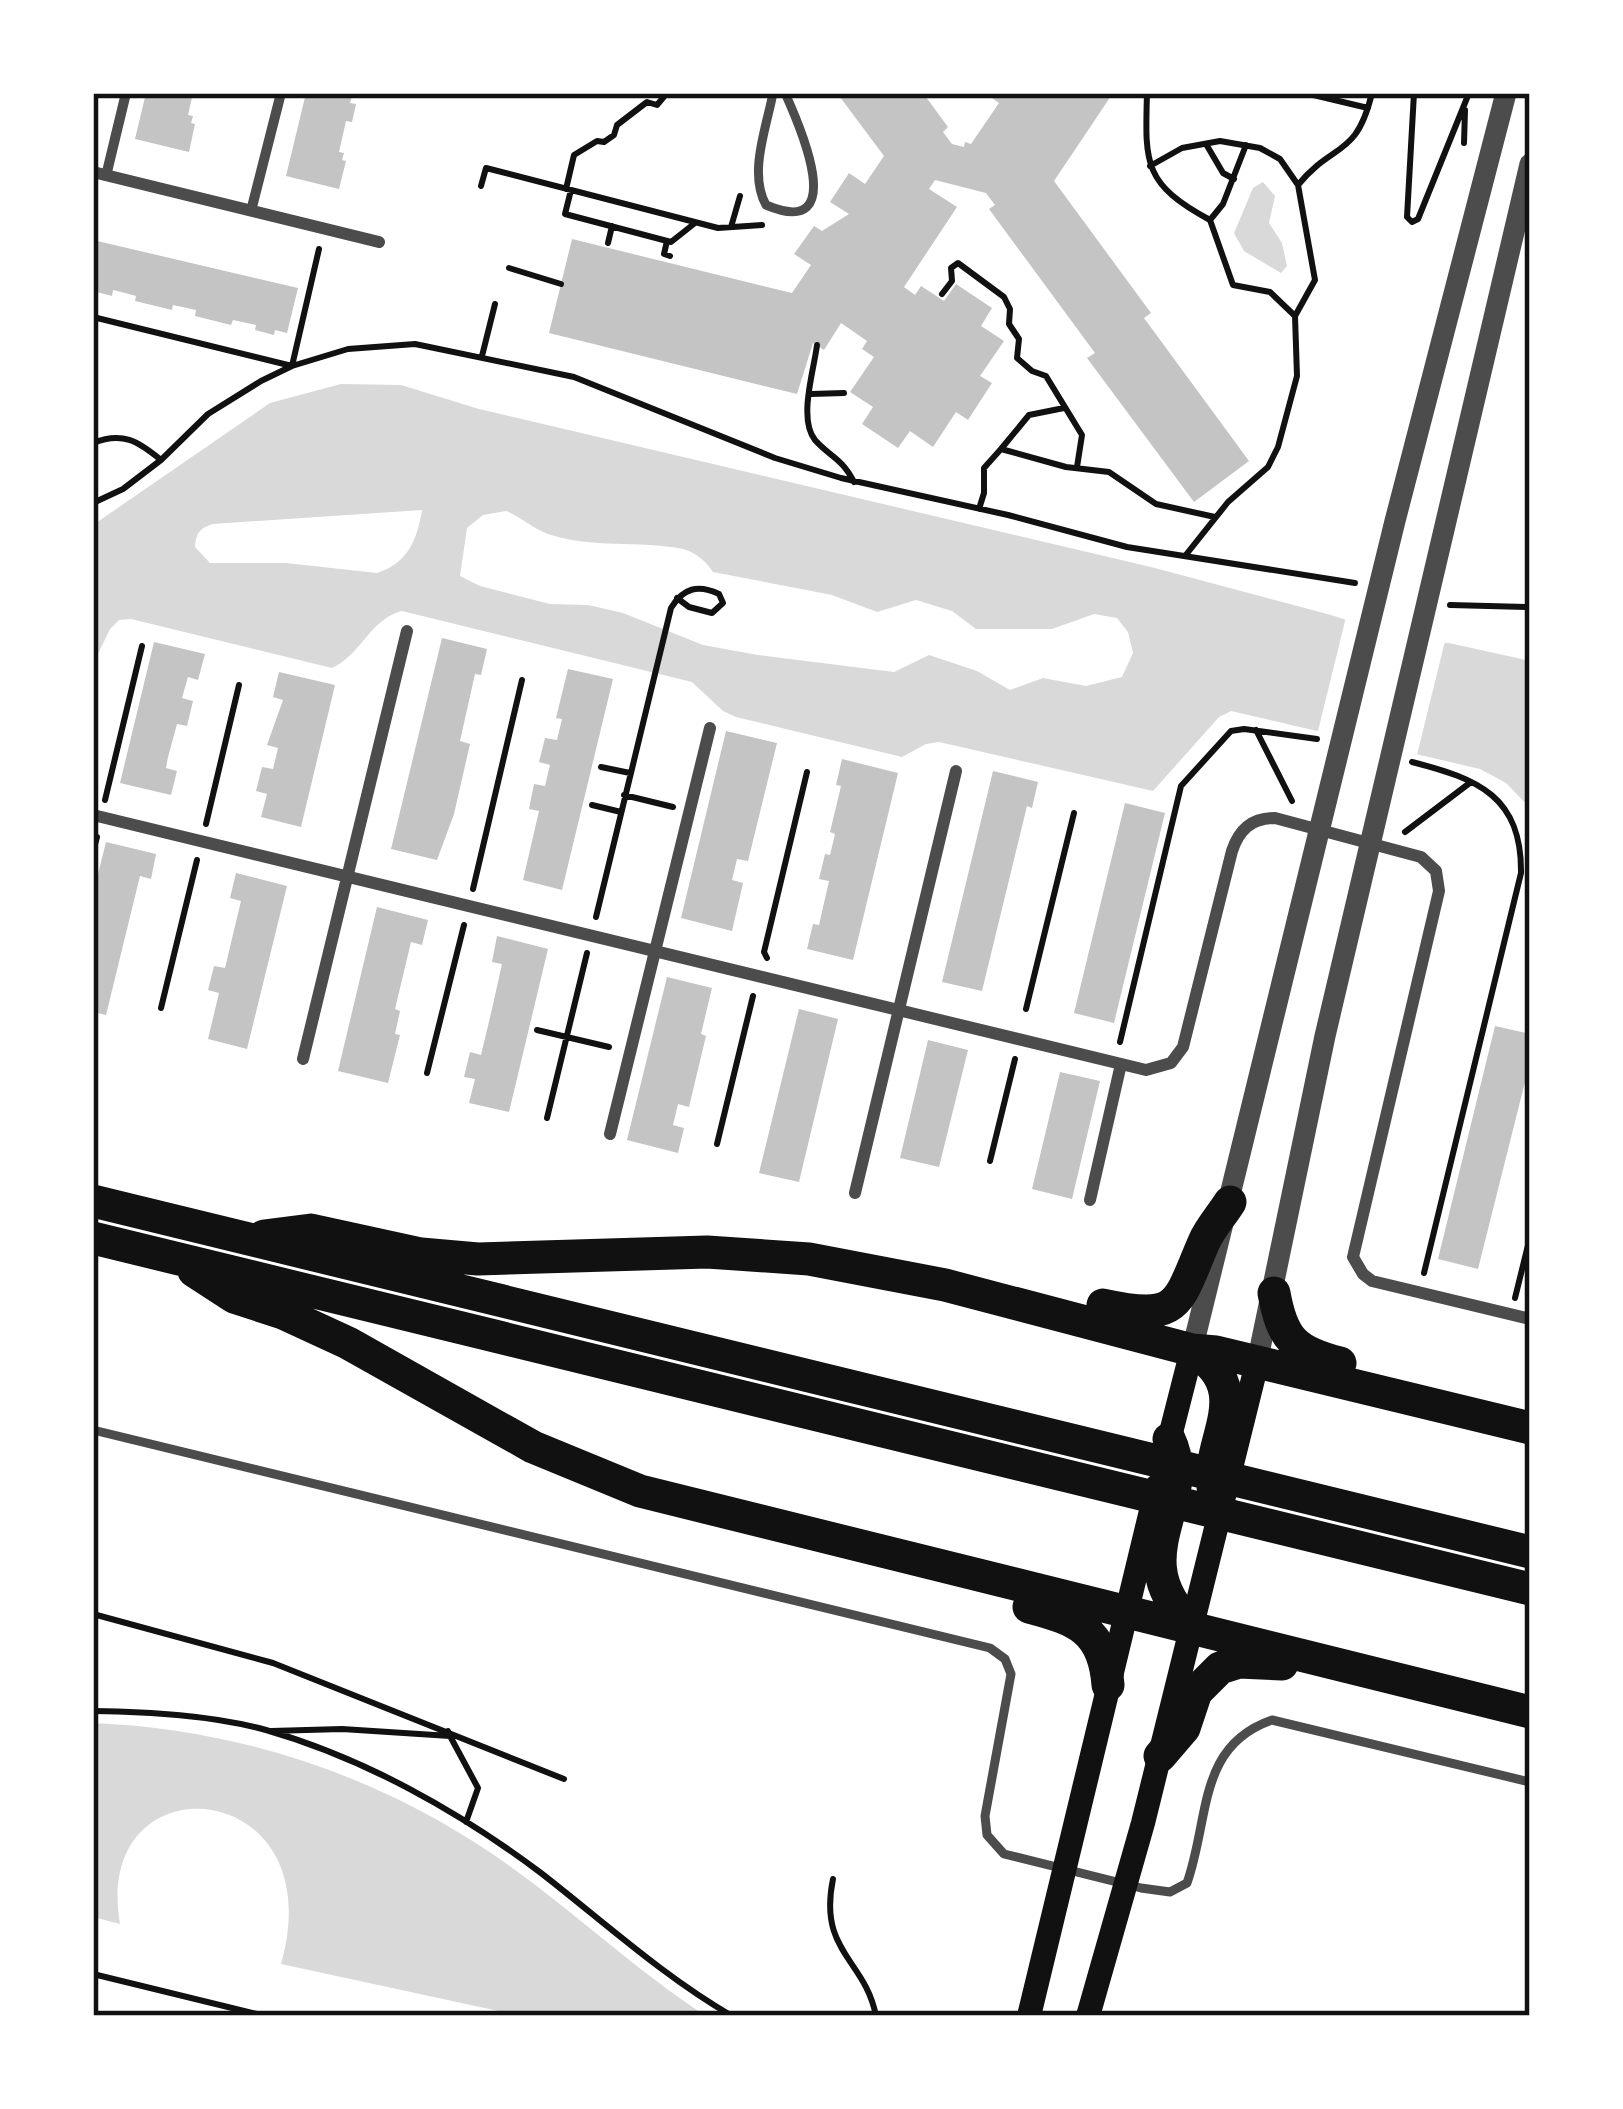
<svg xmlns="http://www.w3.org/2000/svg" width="1623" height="2109" font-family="Spectral,serif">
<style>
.water{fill:#d9d9d9;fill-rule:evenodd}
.pier{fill:#fff}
.building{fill:#c4c4c4}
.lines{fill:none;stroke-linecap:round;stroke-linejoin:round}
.path{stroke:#111;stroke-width:6}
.service{stroke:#4c4c4c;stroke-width:9}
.pedestrian{stroke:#4c4c4c;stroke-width:10}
.minor{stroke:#4c4c4c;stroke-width:12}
.tertiary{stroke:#4c4c4c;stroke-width:21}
.secondary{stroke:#111;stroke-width:24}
.trunk{stroke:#111;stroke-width:33}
.neatline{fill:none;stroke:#111;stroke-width:4.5}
</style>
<rect width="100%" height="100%" fill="#fff"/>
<path class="water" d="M1263,182L1275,196L1269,223L1282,243L1287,266L1281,273L1244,251L1234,233L1253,188Z
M341,384L401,385L479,409L1151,567L1331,615L1418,643H1449L1530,661V808L1506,783L1480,769L1231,711L1219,717L1153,791L939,742L926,744L902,757L736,717L723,711L692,682L402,611C370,619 361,655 332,668L131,619L119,620L110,629L93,664V525L270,403ZM422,510C417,540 408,563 377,573L286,563H210L195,547C196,533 200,528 213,524ZM506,511C521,517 533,529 548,534C592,549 639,540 683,549C696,552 706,562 713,572L832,595L877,612L916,600L952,611L976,629H1052L1094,614L1117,618L1128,632L1133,653L1122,677L1086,686L1043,678L1010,690L977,671L929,655L894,672L758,655L703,645L623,613L588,605L550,604L480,586L460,576L467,528L483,515Z
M93,1723C235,1729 369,1772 488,1851C564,1902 629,1966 706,2016H521L281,1964C335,1775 91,1755 120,1924L93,1917Z"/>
<path class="pier" d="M1347,613L1419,637H1446L1416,759L1317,735Z"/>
<path class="building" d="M146,93H193L188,115L193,116L191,123L195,124L189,152L135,139Z
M306,93H353L350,103L356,104L352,122L346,121L339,152L344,153L342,160L346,161L339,189L286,176Z
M837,93H923L948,127L943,132L952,144L964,147L965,142L971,144L999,103L985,93H1113L1054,181L1151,313L1144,318L1249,461L1194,502L1087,358L1095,353L989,209L995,205L986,193L935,180L929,189L957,207L904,287L915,295L921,286L944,301L956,284L992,308L981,326L1004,341L980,376L992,383L968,420L956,412L933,447L910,431L898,448L862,424L873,407L850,392L874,357L862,349L867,341L841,323L824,350L813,343L797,394L549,333L572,239L792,293L811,265L794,254L814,226L822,231L849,214L830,202L849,173L865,184L884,156Z
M93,240L298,288L287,333L275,330L274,335L255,330L256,325L233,320L231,325L195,316L196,310L173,305L172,310L135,301L136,296L125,293L113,290L112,296L93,291Z
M442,638L487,649L481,675L475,674L460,741L470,744L454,814L437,860L391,849Z
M154,642L205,654L198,680L188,677L182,698L193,701L187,726L177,724L168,757L166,768L177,771L171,795L120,783Z
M568,669L613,679L562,890L523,880L539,811L529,809L534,784L545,786L550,765L539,762L545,738L557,740L562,719L556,718Z
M279,672L335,685L301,827L261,817L267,794L256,791L262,767L273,769L278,748L267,745L283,700L273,697Z
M726,731L777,743L748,861L737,859L732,880L743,883L732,931L681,918Z
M842,759L898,773L853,960L807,949L813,924L819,925L829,881L819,879L825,854L830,855L835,834L830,832L841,786L836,785Z
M993,771L1038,782L1032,808L1027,806L982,991L942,982Z
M1125,803L1165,813L1114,1023L1074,1013Z
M106,842L156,854L151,879L140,876L106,1015L93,1012V894Z
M236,873L287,886L247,1049L208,1039L219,993L208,990L214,966L225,968L241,901L230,898Z
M377,907L428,920L422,945L411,942L395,1009L400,1011L395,1034L400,1035L388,1083L338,1071Z
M497,936L548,949L509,1112L469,1103L475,1079L464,1077L470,1052L481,1055L492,1009L502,964L492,962Z
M667,977L712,988L701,1034L706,1036L689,1107L678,1104L673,1125L684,1128L678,1153L627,1140Z
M799,1009L838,1019L799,1182L759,1173Z
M1495,1026L1530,1034V1062L1478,1269L1438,1259Z
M928,1040L968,1050L939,1167L900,1158Z
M1060,1072L1100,1081L1072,1199L1032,1189Z"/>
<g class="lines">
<path class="path" d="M1147,93C1145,163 1143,184 1210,220L1233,285L1270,292L1295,316
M1305,93L1368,108
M1414,93L1407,217L1412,222L1418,219L1469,93
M1464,143L1465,110
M1206,144L1223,173L1234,179
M1150,166L1182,148L1220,141L1260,148L1280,159L1298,185L1315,280L1295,316L1297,376L1278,447L1268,467L1228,502L1185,556
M1298,185C1334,141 1356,159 1372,93
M481,186L486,168L718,228L762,225
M566,189L574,155L597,141L604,142L614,135L617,125L647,102L657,105L667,93
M571,190L565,214L671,242L695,223
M1210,220L1223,204L1246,145
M731,227L740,196
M667,241L664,254L670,256
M608,243L612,226
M509,268L561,284
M942,294L952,281L951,268L958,263L1004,297L1010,309L1009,324L1019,339L1017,358L1032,371L1046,376L1082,435L1077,467
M93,317L292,366L319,249
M817,345C814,370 798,419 815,440C830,457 841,457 854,482
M482,356L495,304
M811,394L844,393
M93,443C122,431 138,441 161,460
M1001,449L1029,415L1064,408
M93,503L123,489L161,460L208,414L261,381L292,366L348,349L415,344L574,377L775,458L841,478L1008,515L1127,547L1355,583
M979,509L984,493V468L1001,449L1066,467L1109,472L1156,504L1215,517
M1450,605L1530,607
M1256,730L1292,801
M1412,762C1479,779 1522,797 1521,873L1424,1273
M601,767L630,773
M624,795L673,807
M105,800L142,646
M592,805L621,812
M206,824L239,685
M1405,832L1471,782
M93,852L97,837
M473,889L522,680
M596,917L671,608C683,588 698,584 719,594L723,603L712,613L689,607L677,598
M767,958L764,952L807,772
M161,1008L197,860
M1026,1009L1074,813
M537,1030L609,1047
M1120,1042L1181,786L1231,731L1244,729L1317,739
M427,1073L464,925
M547,1118L587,953
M717,1144L753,996
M990,1161L1015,1059
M1515,1298L1530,1237
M93,1614L273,1663L564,1779
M93,1711C149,1712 211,1715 266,1730C364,1758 460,1812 541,1873C604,1922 663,1976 732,2016
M271,1731L342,1729L450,1736L448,1731
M450,1736L478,1788L466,1822
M833,1879C818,1952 865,1959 876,2016
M93,1974L265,2016"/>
<path class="service" d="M773,93C767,126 748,173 766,205C851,241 799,124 785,93
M93,1430L990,1648L1005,1659L1011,1674L985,1816L987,1835L1004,1854L1141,1888L1170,1892L1187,1883C1210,1818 1197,1746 1272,1720L1530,1782"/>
<path class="pedestrian" d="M106,176L126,93
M251,211L281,93"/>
<path class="minor" d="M93,172L379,242
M93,815L1146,1070L1171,1063L1183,1047L1232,851C1239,830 1251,818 1275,818L1421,857L1436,871L1439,891L1353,1257L1363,1274L1372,1281L1530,1319
M303,1059L407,631
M610,1134L710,728
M855,1193L956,771
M1090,1200L1121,1064"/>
<path class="tertiary" d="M1192,1350L1395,521L1506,93
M1257,1363L1325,1036L1530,164"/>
<path class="secondary" d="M1166,1452L1192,1350
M1029,2016L1157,1486
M1088,2016L1143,1823L1257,1363"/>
<path class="trunk" d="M93,1201L1530,1552
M264,1236L311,1230L421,1254L478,1259L707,1252L809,1259L945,1285L1192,1350L1216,1352L1530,1428
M93,1238L1530,1589
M194,1271L234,1297L283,1313L348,1343L533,1447L640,1491L1530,1712
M1274,1293C1282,1339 1295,1352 1340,1363
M1103,1305C1181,1322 1177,1304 1204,1242C1210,1228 1222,1215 1230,1202
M1192,1350C1262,1392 1199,1447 1215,1495
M1169,1439C1200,1503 1118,1555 1192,1626
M1029,1607C1078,1620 1104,1630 1108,1685
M1160,1756L1184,1728L1196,1692L1220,1668L1239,1662L1282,1664"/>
</g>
<rect width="1623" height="2109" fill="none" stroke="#ffffff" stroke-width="192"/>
<rect x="96" y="96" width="1431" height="1917" class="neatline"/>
</svg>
